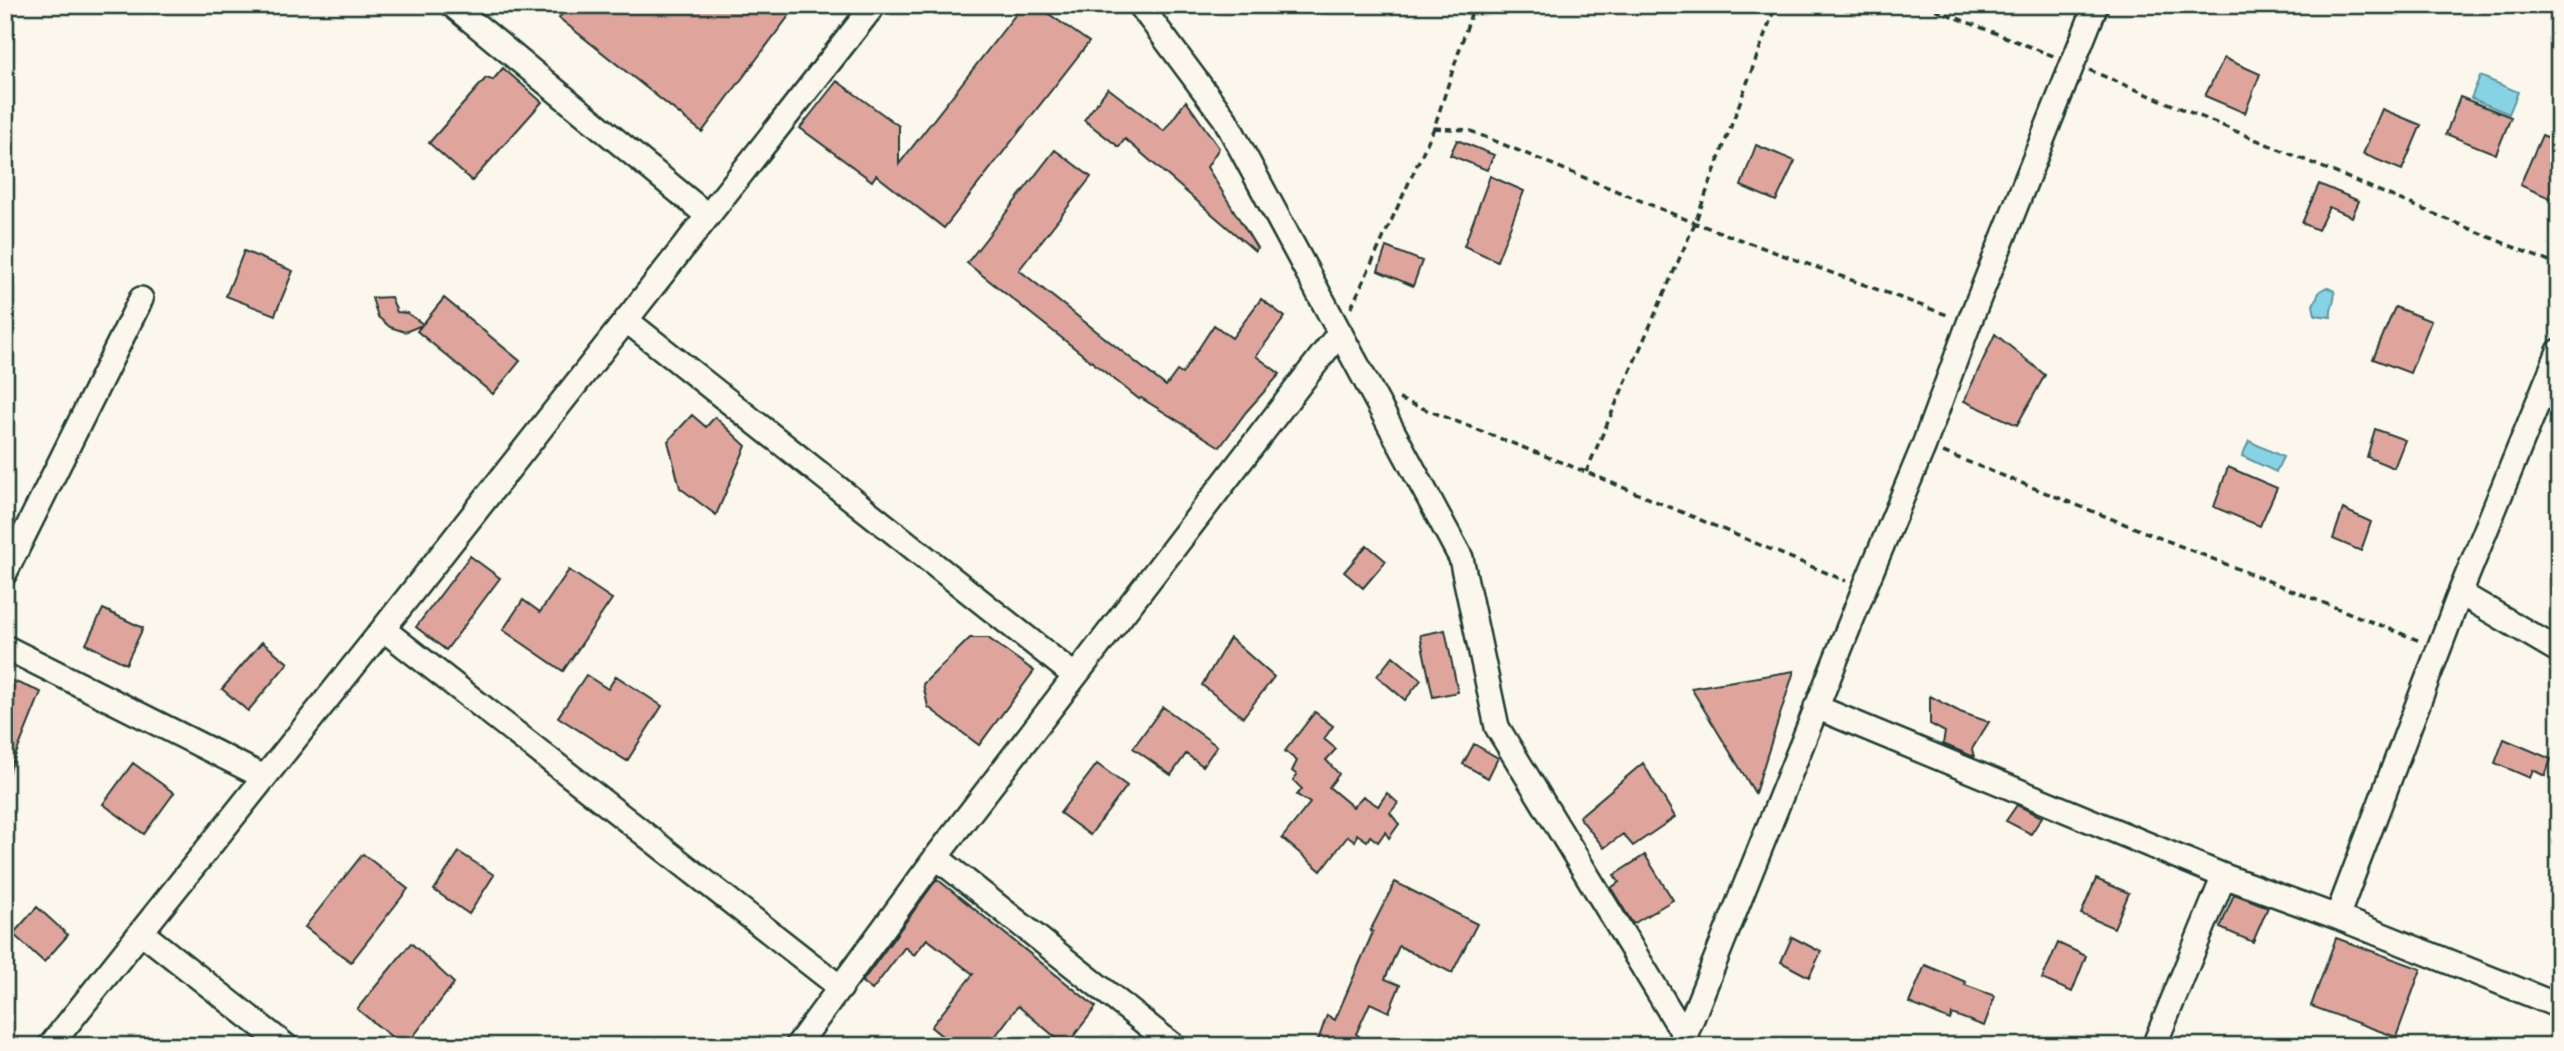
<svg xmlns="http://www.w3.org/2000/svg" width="2564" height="1051" font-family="'Architects Daughter',sans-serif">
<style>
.water{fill:#87d3e6;stroke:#5d979f;stroke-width:2}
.building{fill:#dfa59d;stroke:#1f3d34;stroke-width:2}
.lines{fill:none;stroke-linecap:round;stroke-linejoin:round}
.minor-casing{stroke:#1f3d34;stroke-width:28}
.path{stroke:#1f3d34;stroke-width:3.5;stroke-dasharray:7 5;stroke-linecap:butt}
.minor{stroke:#fbf7ec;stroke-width:23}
</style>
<rect width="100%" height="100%" fill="#fbf7ec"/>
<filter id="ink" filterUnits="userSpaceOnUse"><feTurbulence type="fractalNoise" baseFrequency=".0143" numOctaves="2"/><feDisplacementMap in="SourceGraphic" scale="14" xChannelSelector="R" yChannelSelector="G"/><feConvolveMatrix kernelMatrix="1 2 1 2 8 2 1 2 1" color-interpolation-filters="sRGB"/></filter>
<g filter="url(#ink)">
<path class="water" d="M2480,76L2518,92L2509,114L2471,98Z
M2327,287L2334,291C2337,301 2329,307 2331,317L2315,315L2313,305L2320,291Z
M2249,441L2283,457L2276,472L2242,456Z"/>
<path class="building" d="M569,5H797L702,132L559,18Z
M1023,5H1036L1089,42L944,228L876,175L872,181L800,128L837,81L899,126V164Z
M2224,58L2260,74L2245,113L2205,96Z
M503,68L542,102L472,181L429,143L486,78L493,80Z
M1108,88L1164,131L1186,101L1219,148L1207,167L1257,248L1255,251L1125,139L1119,147L1084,120Z
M2460,97L2511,117L2496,154L2446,134Z
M2382,109L2421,125L2402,170L2363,154Z
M2542,135L2559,142V202L2520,185Z
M1457,140L1494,155L1487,170L1450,155Z
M1756,145L1795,161L1776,201L1741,186Z
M1055,150L1091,177L1019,270L1166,386L1177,371L1182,374L1214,325L1232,338L1261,299L1285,317L1256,356L1280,374L1246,412L1220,447L1141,398L1139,399L967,263Z
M1490,176L1524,191L1497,261L1464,246Z
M2319,184L2359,201L2352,217L2329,207L2318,230L2302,223Z
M1386,247L1422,261L1413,286L1378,271Z
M244,251L293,271L275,315L226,296Z
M391,297L397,312L407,313L423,324L444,298L520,361L493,394L417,331L422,325L405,332L390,327L378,317L372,298Z
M2395,307L2431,321L2410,373L2373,359Z
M1995,334L2045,375L2017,425L1964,401Z
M692,415L706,427L715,417L746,446L716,515L680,488L668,441Z
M2375,429L2405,440L2394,468L2367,457Z
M2228,467L2277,488L2260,526L2214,507Z
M2343,509L2371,522L2361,551L2333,539Z
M1367,545L1386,561L1363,588L1344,572Z
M470,556L500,578L446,650L416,627Z
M569,570L612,599L563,671L503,630L523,600L540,612Z
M103,609L143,628L126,664L86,644Z
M1445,630L1458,692L1433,697L1420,635Z
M970,638H988L1034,671L979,745L928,707L923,684Z
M1230,638L1274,677L1243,717L1202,685Z
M262,642L288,663L248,711L222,689Z
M1393,656L1421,680L1405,700L1377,676Z
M1794,671L1755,793L1691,688Z
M586,675L608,689L616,676L662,706L627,761L558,717Z
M5,678L41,692L6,779L5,778Z
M1930,696L1960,712L1989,722L1972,749L1974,757L1943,744L1945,732L1930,724Z
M1163,707L1217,746L1203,766L1186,754L1171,775L1133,748Z
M1315,712L1333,726L1324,739L1336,749L1326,760L1339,774L1329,787L1353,807L1363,796L1378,806L1387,793L1398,803L1390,813L1399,824L1389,838L1385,832L1378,842L1370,836L1367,841L1357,834L1355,841L1348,836L1321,871L1282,838L1310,803L1297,795L1302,789L1293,780L1297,775L1292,771L1297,761L1285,751Z
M2504,739L2551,759L2545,776L2533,770L2530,778L2495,763Z
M1474,744L1498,758L1488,778L1463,764Z
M133,763L174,793L144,834L103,804Z
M1643,763L1675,817L1633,846L1623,834L1604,848L1579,817Z
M1097,764L1127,786L1090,835L1060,813Z
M2017,805L2042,817L2031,834L2006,821Z
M459,852L494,875L469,914L434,890Z
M363,854L408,889L351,962L305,927Z
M1645,855L1673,900L1633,924L1611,888L1619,882L1614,875Z
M937,879L1096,1007L1066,1046L1018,1006L988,1046H954L931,1027L973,974L927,939L914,955L905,947L872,990L862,982Z
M2096,879L2129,893L2114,928L2081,914Z
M1395,882L1477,924L1452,973L1399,946L1385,979L1400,985L1389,1012L1370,1003L1356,1034L1373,1046H1316L1327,1015L1335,1020L1373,932L1370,931Z
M2234,894L2268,907L2253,942L2220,928Z
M37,907L68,935L44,962L13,934Z
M1792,937L1821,952L1809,977L1781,962Z
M2336,938L2421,969L2396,1037L2311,1006Z
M411,943L454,983L406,1046H403L357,1009Z
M2058,943L2086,956L2072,992L2042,979Z
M1925,965L1966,982L1965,985L1995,996L1984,1026L1952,1014L1950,1020L1909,1003Z"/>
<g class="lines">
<g class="minor-casing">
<path id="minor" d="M452,5L708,216
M1140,5L1225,119L1461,558L1497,727L1691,1046
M626,320L1075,676
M5,573L141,299
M2460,593L2559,651
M383,629L841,988
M5,647L264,777
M1816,707L2224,876L2337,917L2559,1006
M936,857L1174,1046
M2337,917L2460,593L2559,351
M141,932L286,1046
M1685,1036L1864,589L1924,445L1969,323L2096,5
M50,1046L383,629L874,5
M797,1046L936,857L1340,332
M2154,1046L2224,876"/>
</g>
<path class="path" d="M1924,5L2056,57
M2089,70L2559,266
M1434,128L1468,130L1695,223L1950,316
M1351,308L1434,128L1474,5
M1399,399L1586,472L1846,581
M1943,452L2420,641
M1586,472L1695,223L1776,5"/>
<use href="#minor" class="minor"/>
</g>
</g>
<rect width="2564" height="1051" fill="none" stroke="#fbf7ec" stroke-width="28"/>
<rect x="14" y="14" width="2536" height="1023" fill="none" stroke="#1f3d34" stroke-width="2.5" filter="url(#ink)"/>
</svg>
